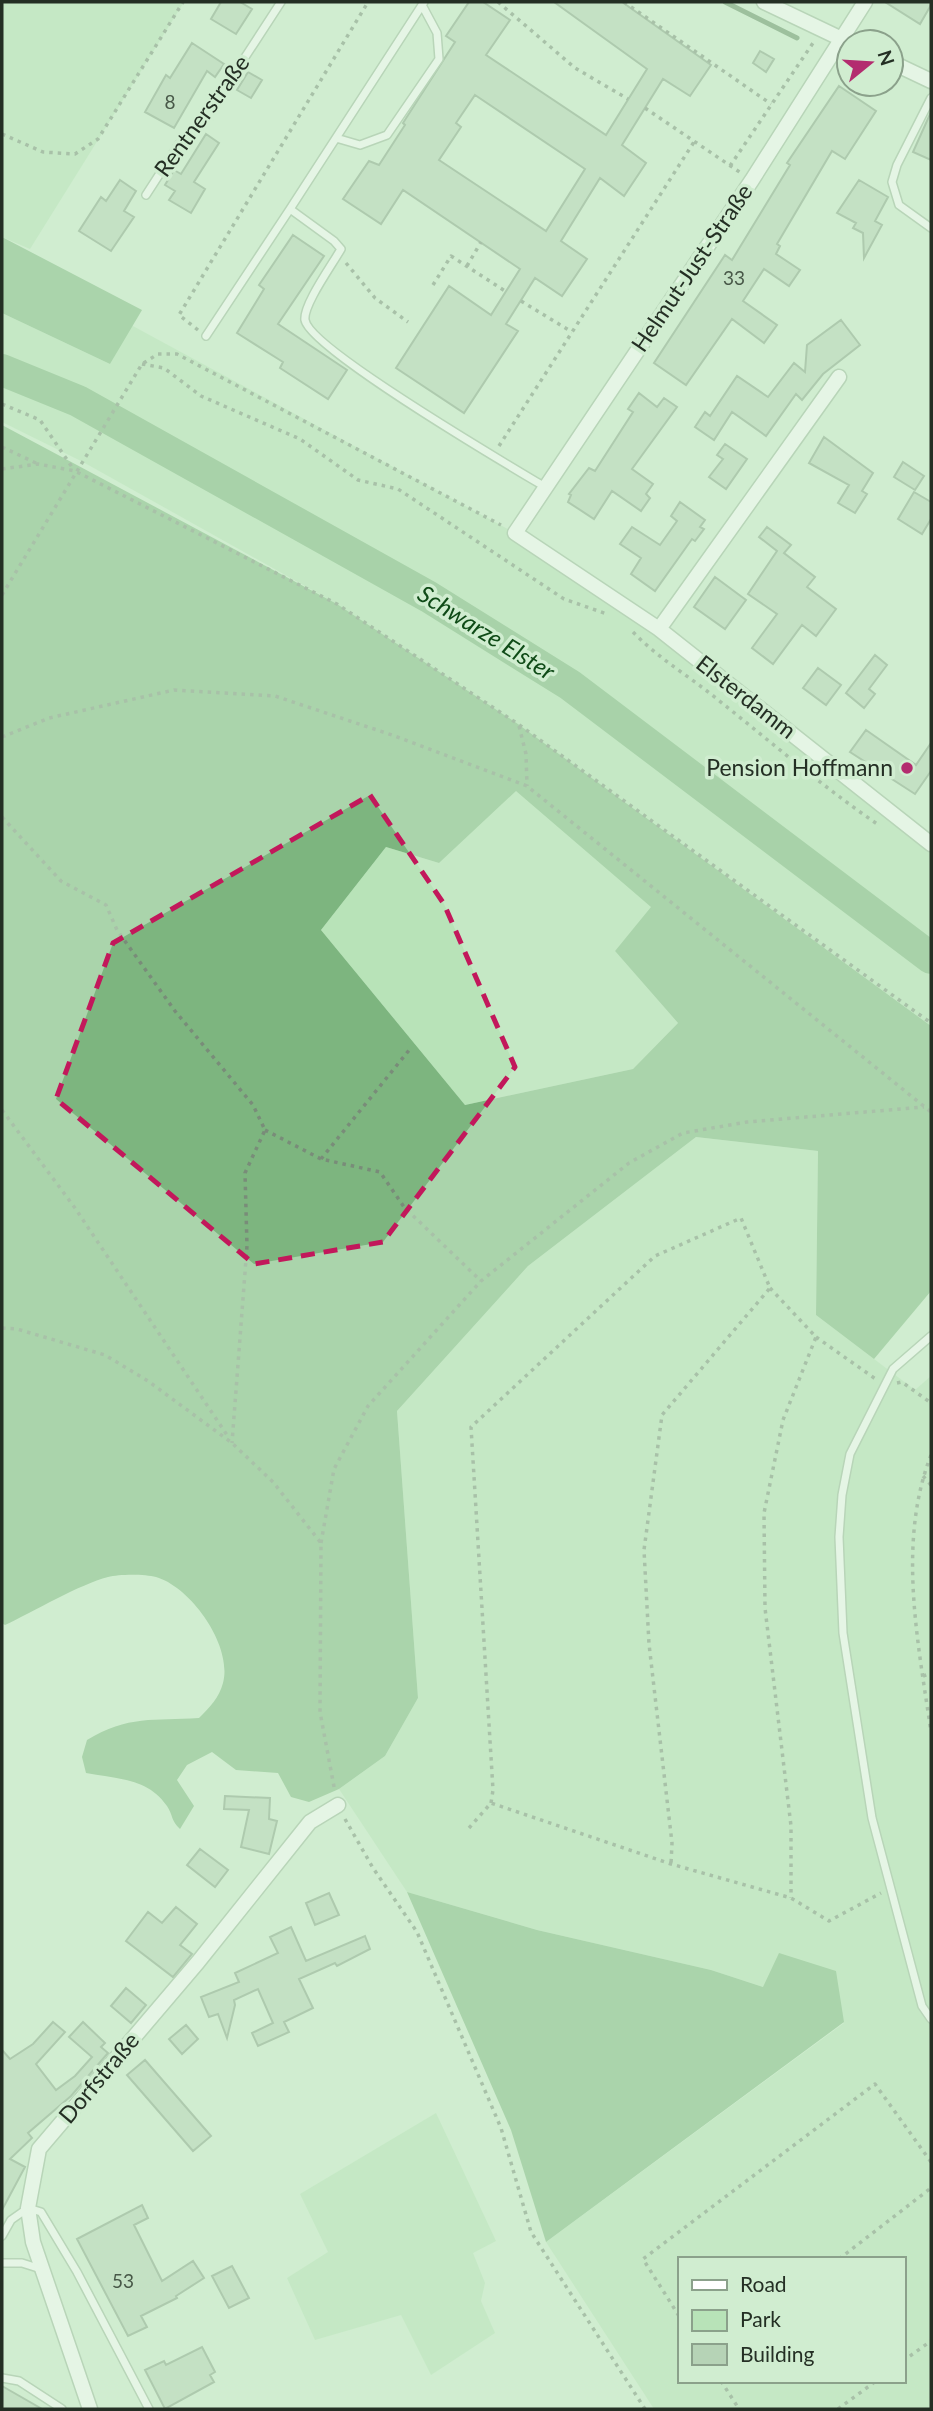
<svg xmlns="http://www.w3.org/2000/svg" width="933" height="2411" font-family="Lato,sans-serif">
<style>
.green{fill:#b8e3b8;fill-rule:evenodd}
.forest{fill:#7db57f;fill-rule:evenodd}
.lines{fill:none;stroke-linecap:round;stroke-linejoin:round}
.stream{stroke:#608a61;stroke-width:5}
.river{stroke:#79b17b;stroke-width:32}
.building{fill:#b6d3b6;stroke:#85a186;stroke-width:2;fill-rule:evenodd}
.lane-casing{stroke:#9cb89c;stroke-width:10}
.street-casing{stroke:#9cb89c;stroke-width:17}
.path{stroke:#798c79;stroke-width:3.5;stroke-dasharray:3.5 5;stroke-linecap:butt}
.lane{stroke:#fff;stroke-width:7}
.street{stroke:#fff;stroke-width:14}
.marked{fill:none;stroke:#c2185b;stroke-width:5;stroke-dasharray:14 9;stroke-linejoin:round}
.poi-dot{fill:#b32c6f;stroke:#d0edd0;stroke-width:2.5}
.labels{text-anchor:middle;stroke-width:7;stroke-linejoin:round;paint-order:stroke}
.number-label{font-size:19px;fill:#485848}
.street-label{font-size:23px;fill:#242f24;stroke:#d0edd0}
.poi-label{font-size:23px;fill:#242f24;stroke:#d0edd0;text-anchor:end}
.water-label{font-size:24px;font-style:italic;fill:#0f4b17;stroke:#d0edd0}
</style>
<rect width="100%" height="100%" fill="#d0edd0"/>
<path class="green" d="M2,2H184L30,249L2,237Z
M2,313L110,364L131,325L515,533L659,629L931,844V1026L518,724L337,604L83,462L2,422Z
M516,790L652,907L615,951L678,1023L633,1069L465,1105L321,930L386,847L439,863Z
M696,1137L818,1151L816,1315L915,1390L931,1376V2409H654L546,2242L844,2023L763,1987L711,1970L537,1930L407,1892L339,1789L385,1756L418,1698L397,1411L528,1266ZM679,2259H903V2381H679Z
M436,2113L496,2241L473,2253L485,2283L481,2301L495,2333L431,2375L401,2315L315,2340L287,2278L328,2252L300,2194Z"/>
<path class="forest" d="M2,237L142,310L110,364L2,313Z
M2,425L337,604L518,724L931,1026V1291L874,1359L816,1315L818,1151L696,1137L528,1266L397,1411L418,1698L385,1756L339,1789L309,1802L291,1797L278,1773L236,1770L212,1752L187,1765L177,1780L194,1806L180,1829C171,1821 173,1815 167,1806C148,1778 117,1779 86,1773L82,1757L87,1740C128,1715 154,1721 199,1718C210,1707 219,1698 223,1683C233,1646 191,1587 156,1577C145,1574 119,1574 108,1577C80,1584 33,1612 5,1625L2,1623ZM516,791L651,907L615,951L678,1023L633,1069L465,1105L321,930L386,847L439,863Z
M407,1892L537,1930L711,1970L763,1987L779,1953L836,1971L844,2022L546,2242L511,2130Z"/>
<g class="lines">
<path class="stream" d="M725,2L797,38"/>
<path class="river" d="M2,370L78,401L429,597L570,685L931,958"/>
</g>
<path class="building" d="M221,2H240L252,9L236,34L211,19Z
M469,2H483L510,20L486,55L606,135L647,69L554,2H622L711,65L690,96L663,79L622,145L646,163L624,196L600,178L561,241L587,259L562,296L535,278L506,324L518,331L464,413L396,368L449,286L491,315L520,269L403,190L381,224L343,199L369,161L379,165L405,125L403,123L455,42L446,36ZM475,95L585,169L546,231L439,160L461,127L456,123Z
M885,2H931V5L920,24Z
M192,43L224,64L215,77L207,71L174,128L145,112L166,75L170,78Z
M760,51L774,59L766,72L753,63Z
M248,72L262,80L251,98L237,90Z
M839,86L876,111L845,159L832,151L777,244L780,246L776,254L800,270L789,286L764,269L743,301L777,325L764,343L732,319L686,385L654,363L725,255L732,260L790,165L787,163Z
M931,112V160L913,152Z
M206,134L219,143L194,182L205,189L191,213L169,200L175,191L165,185L174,170L181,174Z
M120,180L136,191L124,211L134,217L111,251L79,231L101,197L106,201Z
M859,180L888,197L875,221L882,225L864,258L863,233L853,228L856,223L837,213Z
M293,235L324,256L278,324L347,370L328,399L280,368L283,362L237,333L264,289L259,285Z
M841,320L860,345L823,374L802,400L796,394L766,436L732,412L714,440L695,427L705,412L710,416L737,376L768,397L794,363L805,372L807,345Z
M639,393L657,407L664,398L677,407L632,469L653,484L646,494L650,498L641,511L612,491L594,519L568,502L571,495L569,494L589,468L595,471L633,412L628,409Z
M824,437L873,473L862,491L867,494L855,513L838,503L849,485L809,463Z
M725,444L747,459L726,489L709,477L723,459L717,455Z
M903,462L924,476L915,490L894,477Z
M914,492L931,502V519L922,534L898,519Z
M680,502L705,520L700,527L704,529L695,541L692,539L655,591L631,574L641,558L620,544L632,527L660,545L677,521L671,516Z
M767,527L791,545L784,553L815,577L807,587L836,609L816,636L802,625L773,664L752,648L777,614L748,594L777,551L759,537Z
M715,577L746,600L725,629L694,607Z
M875,655L887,665L869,689L875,694L864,708L846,693Z
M818,668L841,685L826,705L803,688Z
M866,730L916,765L931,743V771L915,794L850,752Z
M225,1796L270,1798L269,1819L277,1821L269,1854L241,1847L249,1810L224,1809Z
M200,1849L228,1870L215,1887L187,1865Z
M329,1893L339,1915L315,1925L306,1903Z
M176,1907L197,1924L180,1945L192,1954L173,1977L126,1941L148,1912L162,1923Z
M291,1927L306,1961L365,1936L370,1949L337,1966L335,1963L299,1979L313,2008L284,2022L289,2032L258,2046L252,2033L273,2023L258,1989L234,2000L235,2005L227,2038L218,2014L209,2017L201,1997L239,1982L235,1973L278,1953L270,1937Z
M126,1988L146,2005L131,2023L111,2006Z
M53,2022L65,2032L36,2064L56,2090L75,2076L92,2057L69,2037L83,2022L105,2043L101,2047L108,2053L71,2096L28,2133L32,2138L10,2159L25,2167L2,2210V2050L10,2059L33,2044Z
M186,2025L198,2039L182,2054L169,2039Z
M145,2060L211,2136L193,2151L127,2075Z
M142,2205L148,2218L134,2225L162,2281L193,2261L204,2278L176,2296L177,2298L141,2316L147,2327L128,2336L77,2239Z
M232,2266L249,2298L229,2308L212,2276Z
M202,2347L215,2372L210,2375L214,2382L165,2409L145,2370L164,2361L166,2365Z
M2,2386L42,2409H2Z"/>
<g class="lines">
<g class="lane-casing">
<path id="lane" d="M424,2L290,209L334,241L341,249C332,265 303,305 305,320C309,348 510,466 545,487
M931,98L897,165L892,182L899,205L931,228
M336,138L360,145L387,135L439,59L437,33L422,5
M146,195L179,144L197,131L281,2
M206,336L290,209
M931,1336L893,1369L850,1454L842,1495L839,1537L843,1633L872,1818L922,2006L931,2019
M2,2236L11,2220L28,2208L41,2212L77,2272L149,2409
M2,2263H22L41,2269
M2,2378L19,2381L62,2409"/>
</g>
<g class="street-casing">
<path id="street" d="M764,2L848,42
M865,2L752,180L515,533L659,629L931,844
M891,62L931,81
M659,629L839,377
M90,2409L33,2242L28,2208L39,2149L198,1962L310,1822L338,1805"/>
</g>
<path class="path" d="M498,2L575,68L628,99
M624,2L771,104
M645,108L741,173
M2,134L43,152L75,154L98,139L183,2
M730,166L815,40
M346,263L375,298L408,322
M467,266L481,242
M433,285L451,256L505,291
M521,301L572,332
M198,330L179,315L368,2
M142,364L164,368L201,396L300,439L358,480L398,489L564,599L607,614
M2,404L40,420L74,470
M499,446L694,142
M2,447L36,463
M2,469L38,464L75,471L337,604L518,724L931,1023
M2,595L142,364L158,354H177L501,525
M633,632C659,659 689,676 717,699C771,742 823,787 880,826
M519,726L526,754L527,786
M2,737L49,718L174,690L275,696L392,735L527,786L931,1112
M2,817L61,881L106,905L117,930L175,1011L253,1105L265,1130L245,1173L247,1246L232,1443
M2,1110L75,1208L229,1438
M265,1130L321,1159L380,1172L404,1207L481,1281
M321,1159L410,1049
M770,1288L816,1337L783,1420L764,1513L765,1608L791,1826V1898
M2,1328L17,1329L105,1355L148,1381L232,1443L273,1482L321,1543L320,1712L335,1792
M816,1337L877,1380
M897,1383L902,1382L931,1403
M931,1455C897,1542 918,1642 931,1732
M923,1476L931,1485
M321,1543L334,1469L368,1406L481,1281L629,1163L683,1133L747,1122L924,1107
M923,1676L931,1673
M491,1803L493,1790L471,1427L655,1256L741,1218L770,1288L662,1415L644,1550L649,1644L672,1843L671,1864
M345,1819L373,1868L417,1932L501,2128L531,2232L645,2409
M469,1828L491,1803L671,1864L791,1898L829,1921L881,1893
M839,2259L931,2188
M679,2316L643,2259L875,2084L931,2162
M903,2361L931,2341
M721,2381L739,2409
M838,2409L876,2381"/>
<use href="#lane" class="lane"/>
<use href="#street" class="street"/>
</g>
<path d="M0 0H933V2411H0ZM370,795L444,904L515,1067L383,1242L254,1264L56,1099L113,943Z" fill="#d0edd0" fill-opacity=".55" fill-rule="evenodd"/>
<path class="marked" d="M370,795L444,904L515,1067L383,1242L254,1264L56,1099L113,943Z"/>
<circle class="poi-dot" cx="907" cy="768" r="7"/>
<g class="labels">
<g class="number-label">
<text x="170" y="109">8</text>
<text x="734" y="285">33</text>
<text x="123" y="2288">53</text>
</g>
<g class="street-label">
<text transform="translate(202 116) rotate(-54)" y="8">Rentnerstraße</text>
<text transform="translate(692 268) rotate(-56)" y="8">Helmut-Just-Straße</text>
<text transform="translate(746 697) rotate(38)" y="8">Elsterdamm</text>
<text transform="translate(99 2078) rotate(-50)" y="8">Dorfstraße</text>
</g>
<g class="poi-label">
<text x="893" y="776">Pension Hoffmann</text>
</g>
<g class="water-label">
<text transform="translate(486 633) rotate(32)" y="8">Schwarze Elster</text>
</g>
</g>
<rect width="933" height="2411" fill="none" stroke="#242f24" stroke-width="7"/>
<rect x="678" y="2257" width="228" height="126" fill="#d0edd0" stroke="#8ba18b" stroke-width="2"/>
<rect x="692" y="2280" width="35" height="10" fill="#ffffff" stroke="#8ba18b" stroke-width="2"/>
<text x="740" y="2292" font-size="21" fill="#242f24">Road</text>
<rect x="692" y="2310" width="35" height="21" fill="#b8e3b8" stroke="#8ba18b" stroke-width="2"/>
<text x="740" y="2327" font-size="21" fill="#242f24">Park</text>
<rect x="692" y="2344" width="35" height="21" fill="#b6d3b6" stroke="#8ba18b" stroke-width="2"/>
<text x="740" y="2362" font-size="21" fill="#242f24">Building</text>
<g transform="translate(870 63) rotate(72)"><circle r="33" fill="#d0edd0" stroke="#8ba18b" stroke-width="2"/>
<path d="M0-5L12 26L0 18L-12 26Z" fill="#b32c6f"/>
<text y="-10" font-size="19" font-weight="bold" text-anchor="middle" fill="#242f24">N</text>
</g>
</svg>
